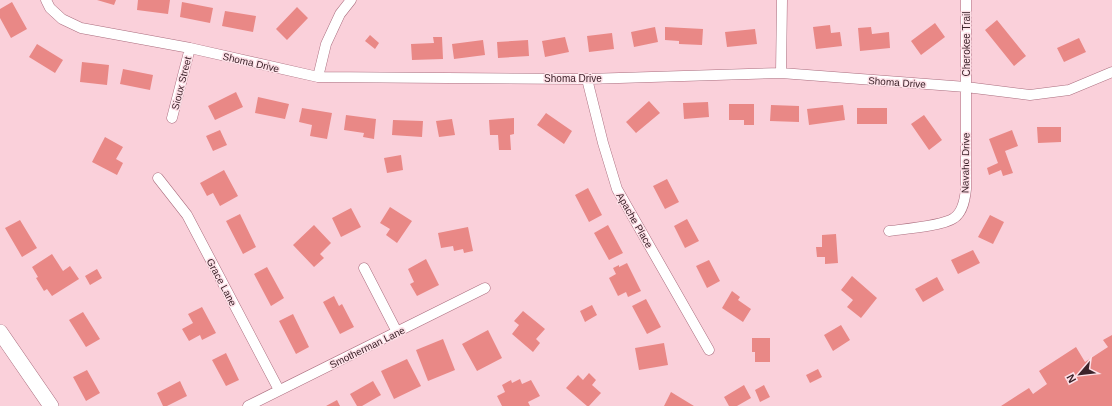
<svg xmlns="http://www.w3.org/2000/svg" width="1112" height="406" font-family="Helvetica,sans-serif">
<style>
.building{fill:#e98886}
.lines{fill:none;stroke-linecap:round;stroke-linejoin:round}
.street-casing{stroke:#aa6d7e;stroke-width:11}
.secondary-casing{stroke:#aa6d7e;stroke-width:16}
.street{stroke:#fff;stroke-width:10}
.secondary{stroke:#fff;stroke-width:15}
.labels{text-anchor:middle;stroke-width:3;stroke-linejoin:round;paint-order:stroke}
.street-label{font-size:10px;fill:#3c232a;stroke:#fee1e8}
</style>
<rect width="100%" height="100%" fill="#fad0da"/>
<path class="building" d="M97,0H116L114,5Z
M138,0H170L168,14L137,10Z
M12,2L27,29L11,38L0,18V9Z
M182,2L213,8L210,23L180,17Z
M297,7L308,18L287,40L276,29Z
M225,11L256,16L253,32L222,26Z
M997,20L1026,56L1014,66L985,30Z
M935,23L945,37L921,55L911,41Z
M830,25L831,33L840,32L842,46L816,49L813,27Z
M655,27L658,42L634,47L631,32Z
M665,27L703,29L702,45L679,44V41L665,40Z
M871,27L872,34L889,32L890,48L860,51L858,28Z
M755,29L757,44L727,47L725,32Z
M612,33L614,49L589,52L587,36Z
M370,35L379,43L375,49L365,41Z
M433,37H442L443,59L412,60L411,44L434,43Z
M565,37L569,52L545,57L542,41Z
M1079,38L1086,52L1064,62L1057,48Z
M483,40L485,55L454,59L452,44Z
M528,40L529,56L498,58L497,42Z
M37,44L63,60L55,73L29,57Z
M82,62L109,65L107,85L80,82Z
M123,69L153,75L150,90L120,84Z
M236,92L243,107L215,120L208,106Z
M258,97L289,104L285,119L255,113Z
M649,101L660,113L636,133L626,122Z
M708,102L709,117L684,119L683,103Z
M729,104H754V125H744V120H729Z
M771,105L799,106V122L770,121Z
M843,105L845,120L809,125L807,109Z
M302,108L332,113L327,139L310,136L312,125L299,122Z
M857,108H887V124H857Z
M546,113L572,131L564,144L537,125Z
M346,115L376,119L374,139L363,137L364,133L344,130Z
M924,115L942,140L929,150L911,124Z
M514,118V134L510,135L511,150H499L498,135H490L489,120Z
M452,119L455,135L439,137L436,121Z
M393,120L423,121L422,137L392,135Z
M1037,127H1061V142L1038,143Z
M220,130L227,145L213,151L206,136Z
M1012,130L1018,146L1005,151L1013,173L1003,176L1001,170L989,175L987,168L998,163L989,139Z
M105,137L123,147L116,159L123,163L117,175L92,162Z
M401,155L403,170L387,173L384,158Z
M224,170L238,196L220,206L213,193L207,196L200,183Z
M667,179L679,202L665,209L653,186Z
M588,188L602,215L589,222L575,195Z
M390,207L412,221L397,243L386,235L390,229L380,223Z
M351,208L361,227L341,237L332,218Z
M240,214L256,247L243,254L226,221Z
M990,215L1004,222L993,244L978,237Z
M687,219L699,241L685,248L674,226Z
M20,220L37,248L22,257L5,228Z
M314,225L331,243L320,254L324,258L314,267L293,245Z
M608,225L623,253L609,260L594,233Z
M468,227L473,251L464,253L463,249L454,251L453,246L441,248L438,233Z
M836,234L838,263L825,264V257H817L816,247H822V235Z
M973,250L980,263L958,274L951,260Z
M52,254L63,271L70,266L79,279L52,296L47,289L44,291L36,278L38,277L32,267Z
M426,259L439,285L417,296L410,284L414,282L408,269Z
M709,260L720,281L707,288L696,266Z
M627,263L641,291L628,297L626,292L618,296L609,278L616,274L613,268L619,265V267Z
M267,267L284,298L271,306L254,274Z
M97,269L102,278L90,285L85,276Z
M852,276L877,298L861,318L847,307L853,300L841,290Z
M937,277L944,290L923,302L915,289Z
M732,291L740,297L738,300L751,309L743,322L722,308Z
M334,296L339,306L342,304L354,327L340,334L323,302Z
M646,299L661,327L647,334L632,306Z
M592,305L597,315L585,322L580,311Z
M202,307L216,333L202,340L200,335L189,341L182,329L193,323L188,314Z
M523,311L545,329L536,339L540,343L533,352L512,334L519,325L514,321Z
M83,312L100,339L86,347L69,320Z
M293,314L309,347L296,354L279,321Z
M841,325L850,340L833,351L824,335Z
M488,330L502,358L477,371L462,344Z
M1112,335V406H1001L1029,388L1033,394L1047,384L1039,371L1076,347L1085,362L1108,347L1103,340Z
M752,338H770V362H755V352H752Z
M443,339L455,370L428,381L416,350Z
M664,343L668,365L639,370L635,348Z
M226,353L239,380L226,386L212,360Z
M407,359L421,386L394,399L381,371Z
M818,369L822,377L810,383L806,375Z
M87,370L100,393L86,401L73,377Z
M589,373L596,380L592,385L601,393L589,406H587L566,388L578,375L583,380Z
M520,379L522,384L531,380L540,396L528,402L530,406H502L497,396L505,392L502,385L511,380L512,383Z
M180,381L187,396L167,406H163L157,393Z
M373,381L381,395L362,406H357L350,394Z
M744,385L751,398L737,406H729L724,397Z
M764,385L770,397L760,402L755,390Z
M671,392L694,406H664Z
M337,400L340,406H326Z"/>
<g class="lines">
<g class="street-casing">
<path id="street" d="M46,0L50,8L62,19L81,28L190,48L318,77L587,79L781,73L966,87L1030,95L1069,90L1112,72
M781,73L782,0
M318,77L326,44L340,14L351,0
M587,79L603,143L617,189L709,350
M172,118L190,48
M158,178L187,215L279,390
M889,231C904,229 943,226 954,218C963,212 965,199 966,189V0
M364,268L397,332
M248,406L485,288"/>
</g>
<g class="secondary-casing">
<path id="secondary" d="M0,332L51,406"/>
</g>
<use href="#street" class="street"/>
<use href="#secondary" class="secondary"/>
</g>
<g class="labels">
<g class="street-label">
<text transform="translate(966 44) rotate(-90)" y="4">Cherokee Trail</text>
<text transform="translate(251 62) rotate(13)" y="4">Shoma Drive</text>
<text x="573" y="82">Shoma Drive</text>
<text transform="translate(897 82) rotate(4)" y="4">Shoma Drive</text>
<text transform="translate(181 83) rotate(-76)" y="4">Sioux Street</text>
<text transform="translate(965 163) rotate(-89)" y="4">Navaho Drive</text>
<text transform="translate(635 220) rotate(60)" y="4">Apache Place</text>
<text transform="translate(222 282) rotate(62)" y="4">Grace Lane</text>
<text transform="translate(367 347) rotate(-26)" y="4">Smotherman Lane</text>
</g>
</g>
<g transform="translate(1080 374) rotate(242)" stroke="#fee1e8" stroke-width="3" paint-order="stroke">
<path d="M0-3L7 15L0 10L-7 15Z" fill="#3c232a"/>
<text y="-6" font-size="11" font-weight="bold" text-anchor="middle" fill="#3c232a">N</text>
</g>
</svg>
